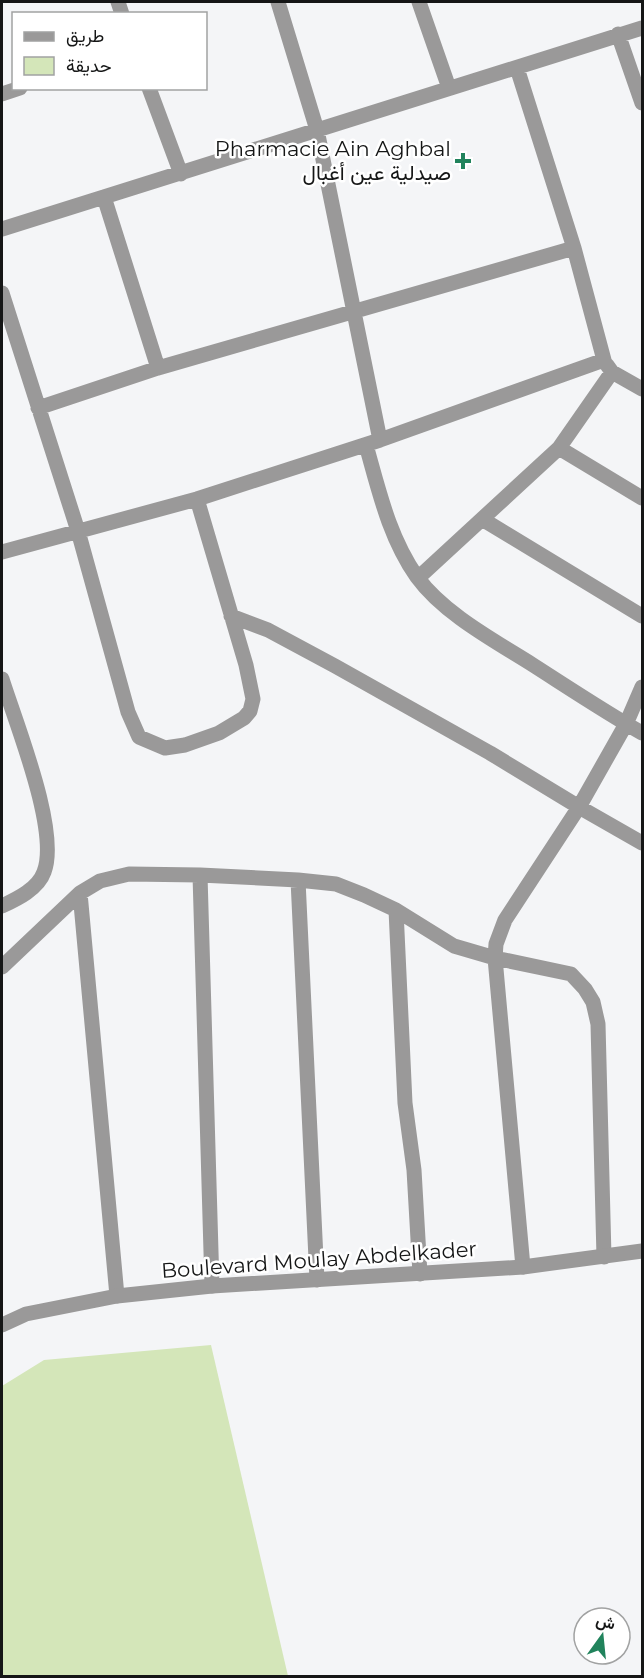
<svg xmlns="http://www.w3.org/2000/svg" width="644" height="1678" font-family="Montserrat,Vazirmatn,sans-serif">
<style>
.green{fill:#d4e6b9}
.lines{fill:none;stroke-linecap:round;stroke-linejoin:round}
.minor{stroke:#9a9999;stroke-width:15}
.tertiary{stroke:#9a9999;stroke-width:15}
.poi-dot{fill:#21835c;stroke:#fff;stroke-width:2}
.labels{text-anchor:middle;stroke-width:5;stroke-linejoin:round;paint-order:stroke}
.poi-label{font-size:21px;fill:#151616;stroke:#fff;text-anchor:end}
.street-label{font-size:21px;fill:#151616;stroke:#fff}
</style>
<rect width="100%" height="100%" fill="#f4f5f7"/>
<path class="green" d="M211,1345L288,1676H2V1386L44,1360Z"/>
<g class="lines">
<path class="minor" d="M118,2L122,14
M278,2L317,130L380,440
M419,2L449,88
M618,34L642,103
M149,88L181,174
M2,94L20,88
M104,197L158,368
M2,229L642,28
M2,293L78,531L128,712L139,737L165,748L185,745L219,733L244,718L250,711L253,699L246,665L197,499
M607,365L612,372L642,389
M38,408L158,368L574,248
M366,445C379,491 389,537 417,577C444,614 495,641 533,665C569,688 605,712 642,733
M559,448L612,372
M482,519L642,616
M2,552L197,499L380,440L604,360L574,248L517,68
M418,578L559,448L642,498
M231,616L268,630L335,666L490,753L579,807L642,843
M2,679C15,721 60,831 44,872C38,889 17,899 2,906
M200,875L212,1286
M298,880L317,1280
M80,893L117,1296
M396,910L405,1103L414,1170L420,1274
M2,967L80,893L100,881L129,874L200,875L298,880L336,884L364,895L396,910L454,946L495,958L571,974L585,989L593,1002L598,1024L604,1257
M523,1267L495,958L496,944L505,920L579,807L626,724L642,687"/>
<path class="tertiary" d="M2,1325L26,1314L117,1296L212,1286L523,1267L642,1251"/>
</g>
<path class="poi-dot" d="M460 152h6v6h6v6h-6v6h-6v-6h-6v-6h6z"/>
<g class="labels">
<g class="poi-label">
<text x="451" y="156">Pharmacie Ain Aghbal<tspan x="451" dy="24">صيدلية عين أغبال</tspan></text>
</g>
<g class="street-label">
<text transform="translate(319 1260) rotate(-4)" y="7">Boulevard Moulay Abdelkader</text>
</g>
</g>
<rect width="644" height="1678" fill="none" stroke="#151616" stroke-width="6"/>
<rect x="12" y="12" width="195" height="78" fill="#ffffff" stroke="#a1a2a2" stroke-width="1.5"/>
<rect x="24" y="32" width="30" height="9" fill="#9a9999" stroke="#a1a2a2" stroke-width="1.5"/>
<text x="66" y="42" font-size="18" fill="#151616">طريق</text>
<rect x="24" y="57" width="30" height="18" fill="#d4e6b9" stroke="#a1a2a2" stroke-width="1.5"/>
<text x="66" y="72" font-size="18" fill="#151616">حديقة</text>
<g transform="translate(602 1636) rotate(15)"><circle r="28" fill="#ffffff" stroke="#a1a2a2" stroke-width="1.5"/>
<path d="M0-4.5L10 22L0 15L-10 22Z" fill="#21835c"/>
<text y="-9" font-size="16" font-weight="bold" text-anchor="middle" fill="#151616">ش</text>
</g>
</svg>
